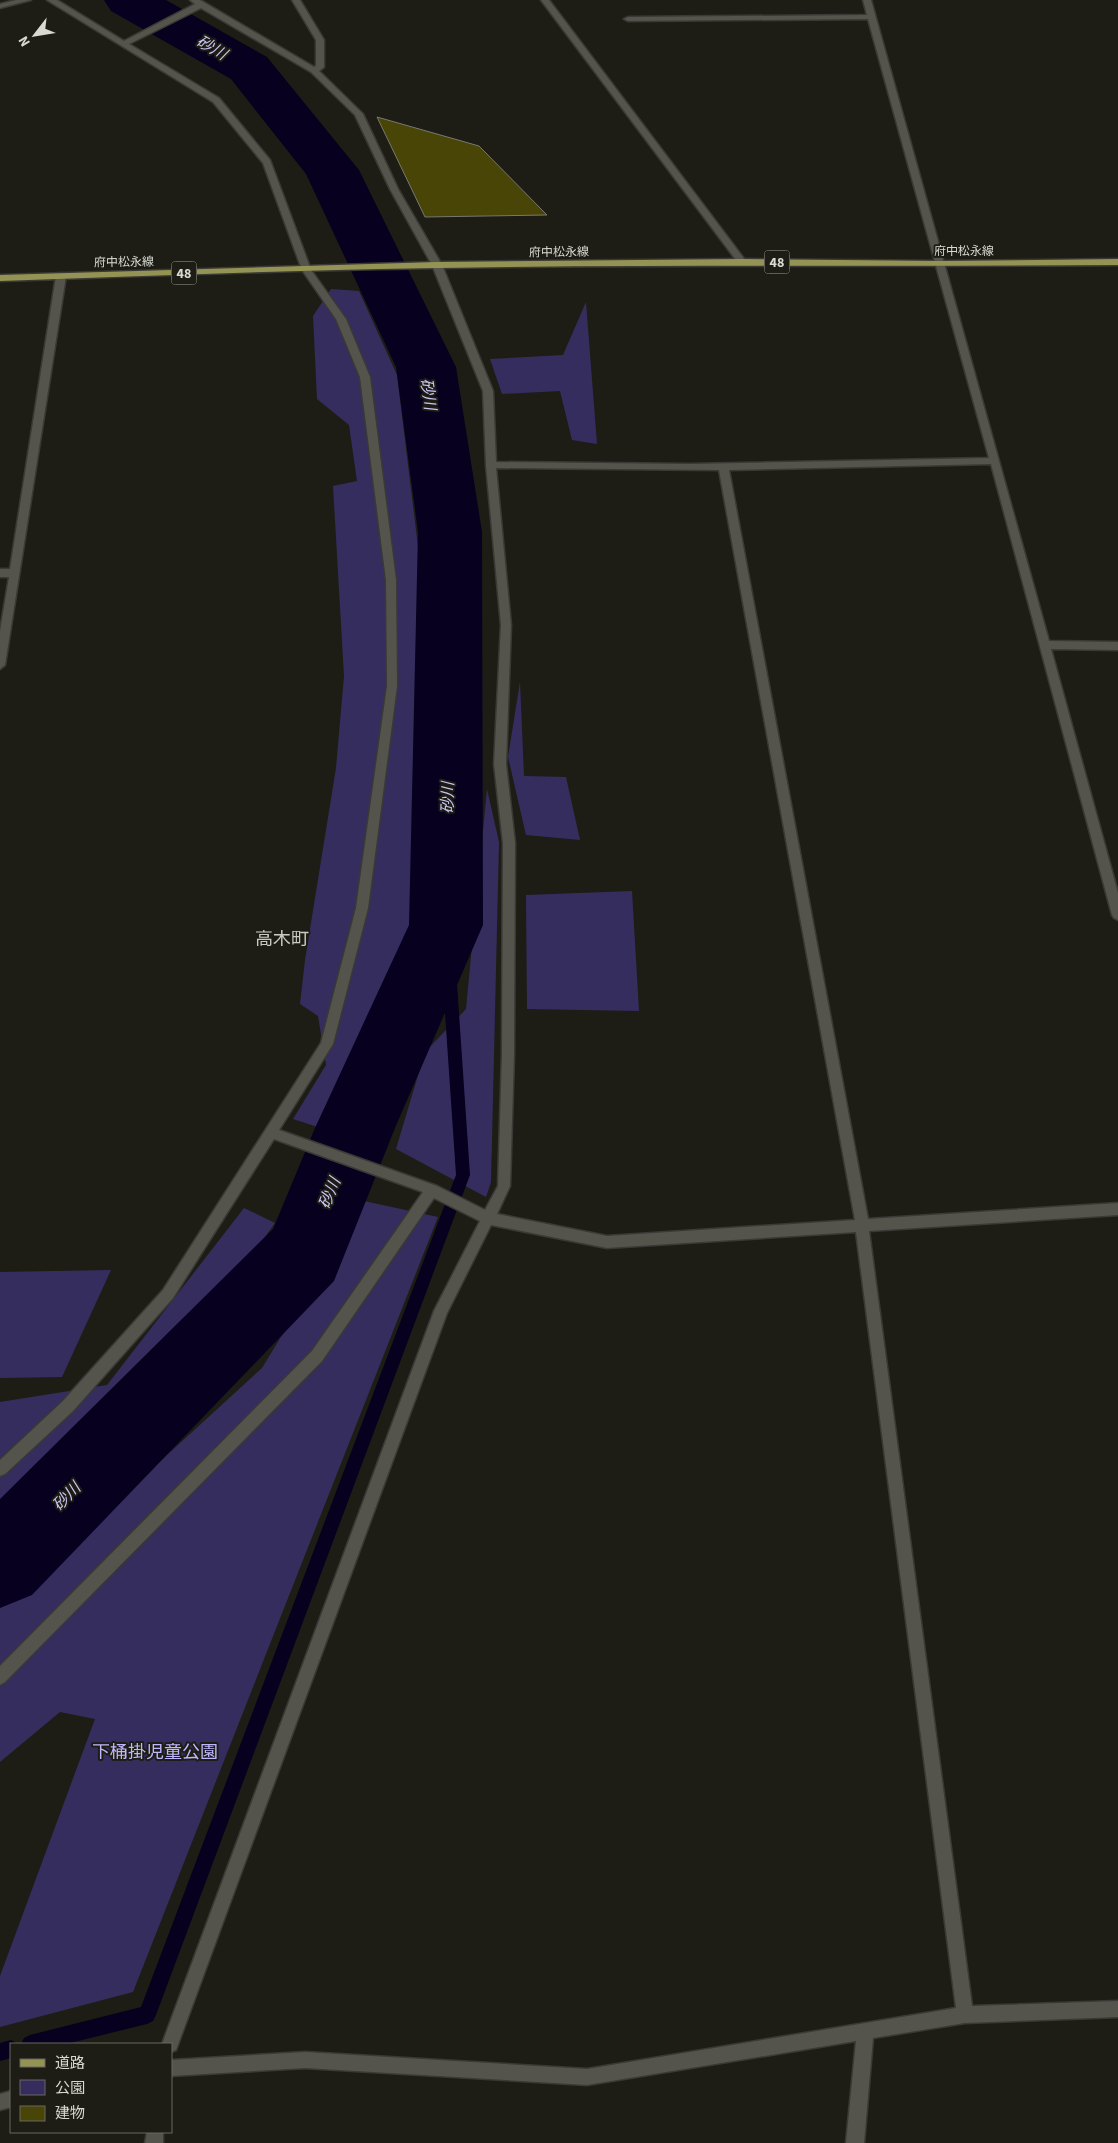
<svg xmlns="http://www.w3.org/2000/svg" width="1118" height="2143" font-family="'Source Sans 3','Noto Sans JP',sans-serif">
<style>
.green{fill:#362d5f}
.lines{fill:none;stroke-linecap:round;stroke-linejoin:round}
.stream{fill:#07001f;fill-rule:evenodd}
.river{fill:#07001f;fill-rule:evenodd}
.building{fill:#484507;stroke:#797970}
.lane-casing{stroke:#393935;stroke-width:3}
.street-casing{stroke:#393935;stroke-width:3}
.primary-casing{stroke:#393935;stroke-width:3}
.lane{fill:#54544c;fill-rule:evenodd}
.street{fill:#54544c;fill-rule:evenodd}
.primary{fill:#959353;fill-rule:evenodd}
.labels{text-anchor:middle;stroke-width:4;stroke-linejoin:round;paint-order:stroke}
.far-street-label{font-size:12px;fill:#d9d9d4;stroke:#1d1d15}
.shield{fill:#1d1d15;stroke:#a1a19b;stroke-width:1}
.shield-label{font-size:14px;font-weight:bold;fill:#d9d9d4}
.water-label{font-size:16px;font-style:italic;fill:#cac5f3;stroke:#1d1d15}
.quarter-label{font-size:18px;fill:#cacac1;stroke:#1d1d15}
.near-park-label{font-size:18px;fill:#bfb7fb;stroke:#1d1d15}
</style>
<rect width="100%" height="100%" fill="#1d1d15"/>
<path class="green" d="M331,289L359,291L397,375L420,563L415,795L428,931L336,1133L293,1119L326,1065L318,1016L300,1004L305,960L336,768L344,676L333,486L357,481L349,425L317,399L313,316Z
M586,302L597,444L572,440L560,391L502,394L490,359L563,355Z
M520,682L524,776L566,777L580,840L526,835L508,757Z
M487,789L499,842L491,1182L486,1197L396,1149L425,1052L466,1009Z
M632,891L639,1011L527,1009L526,895Z
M364,1201L438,1217L133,1992L0,2027V1976L95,1719L60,1712L0,1762V1608L262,1368Z
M244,1208L275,1223L223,1295L51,1479L0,1529V1402L107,1385Z
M111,1270L62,1377L0,1378V1272Z"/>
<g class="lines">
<path class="stream" d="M446,920L451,921L453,925L470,1175L156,2015L153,2021L147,2024L66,2044H21L24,2038L30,2035L141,2007L456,1175L439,925L441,921Z
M11,2040L18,2044H11V2058L0,2061V2043Z"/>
<path class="river" d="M104,0H166L267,57L359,170L456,367L482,532L483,925L395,1128L334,1281L32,1595L0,1608V1499L273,1229L315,1128L409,925L418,532L396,367L306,174L231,79L111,11Z"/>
</g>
<path class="building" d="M377,117L479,146L547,215L425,217Z"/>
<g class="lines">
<g class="lane-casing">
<path id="lane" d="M16,0H31L0,8V4Z"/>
</g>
<g class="street-casing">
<path id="street" d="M47,0H57L124,41L195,4L190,0H200L314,67L316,66V40L292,0H300L324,40V67L319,71L363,114L398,189L442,265L493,391L496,462L690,464L989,458L868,19L628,21L624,19L628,17L867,15L863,0H871L1049,641L1118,642V650L1051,649L1118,893V920L1114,918L1112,915L991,464L729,470L868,1219L1118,1203V1215L869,1231L972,2006L1118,2001V2017L965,2023L873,2038L864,2143H846L856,2041L587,2085L305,2068L171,2076V2060L305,2052L587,2069L956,2008L856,1232L607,1248L491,1225L447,1313L176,2050L171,2052V2044H162L434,1311L480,1221L434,1198L322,1361L5,1682L0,1685V1666L312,1351L423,1192L274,1139L173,1298L73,1411L5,1474L0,1476V1460L63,1401L163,1290L321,1043L356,908L387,686L386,580L360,377L336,319L302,270L263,163L213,102ZM201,8L311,72L355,115L390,189L432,265L483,391L486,465L501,625L494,764L503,843L502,1054L498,1186L485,1210L437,1186L279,1130L333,1044L368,908L397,686L396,580L370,377L346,319L311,270L270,160L219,98L129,44ZM496,468L719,470L855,1220L607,1236L497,1214L510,1186L514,1054L515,843L506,764L511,625Z
M541,0H549L745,260V264H739Z
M61,273L66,276L5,665L0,669V631L9,577H0V569H10L56,276Z
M11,2091V2107L0,2110V2094Z
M147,2132H163V2143H145Z"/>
</g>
<g class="primary-casing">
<path id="primary" d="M742,259L941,261L1118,259V265C891,267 665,264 438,268C292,270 146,276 0,281V275L437,262Z"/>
</g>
<use href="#lane" class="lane"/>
<use href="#street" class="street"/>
<use href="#primary" class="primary"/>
</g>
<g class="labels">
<g class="far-street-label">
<text x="964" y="255">府中松永線</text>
<text transform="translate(559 252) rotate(-1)" y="4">府中松永線</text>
<text transform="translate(124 262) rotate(-1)" y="4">府中松永線</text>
</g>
<g class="shield">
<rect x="764.5" y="250.5" width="25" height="23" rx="4"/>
<rect x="171.5" y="261.5" width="25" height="23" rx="4"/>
</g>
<g class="shield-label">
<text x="777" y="267">48</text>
<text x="184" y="278">48</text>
</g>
<g class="water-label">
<text transform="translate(212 47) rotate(30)" y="6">砂川</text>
<text transform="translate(429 394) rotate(82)" y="6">砂川</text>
<text transform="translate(447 798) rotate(-89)" y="6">砂川</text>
<text transform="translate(329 1193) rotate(-68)" y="6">砂川</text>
<text transform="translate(66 1496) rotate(-46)" y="6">砂川</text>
</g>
<g class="quarter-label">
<text x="282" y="945">高木町</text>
</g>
<g class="near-park-label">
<text x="155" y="1758">下桶掛児童公園</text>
</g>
</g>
<rect x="10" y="2043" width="162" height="90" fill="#1d1d15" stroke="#686861"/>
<rect x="20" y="2059" width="25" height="8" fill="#959353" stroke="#686861"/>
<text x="55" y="2068" font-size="15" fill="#d9d9d4">道路</text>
<rect x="20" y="2080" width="25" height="15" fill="#362d5f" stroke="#686861"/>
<text x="55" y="2093" font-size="15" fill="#d9d9d4">公園</text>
<rect x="20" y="2106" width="25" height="15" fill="#484507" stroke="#686861"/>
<text x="55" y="2118" font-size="15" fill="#d9d9d4">建物</text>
<g transform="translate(35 35) rotate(239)" stroke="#1d1d15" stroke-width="4" paint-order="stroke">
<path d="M0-4L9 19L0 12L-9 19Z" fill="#d9d9d4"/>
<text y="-8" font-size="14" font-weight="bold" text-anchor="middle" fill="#d9d9d4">N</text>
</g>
</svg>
